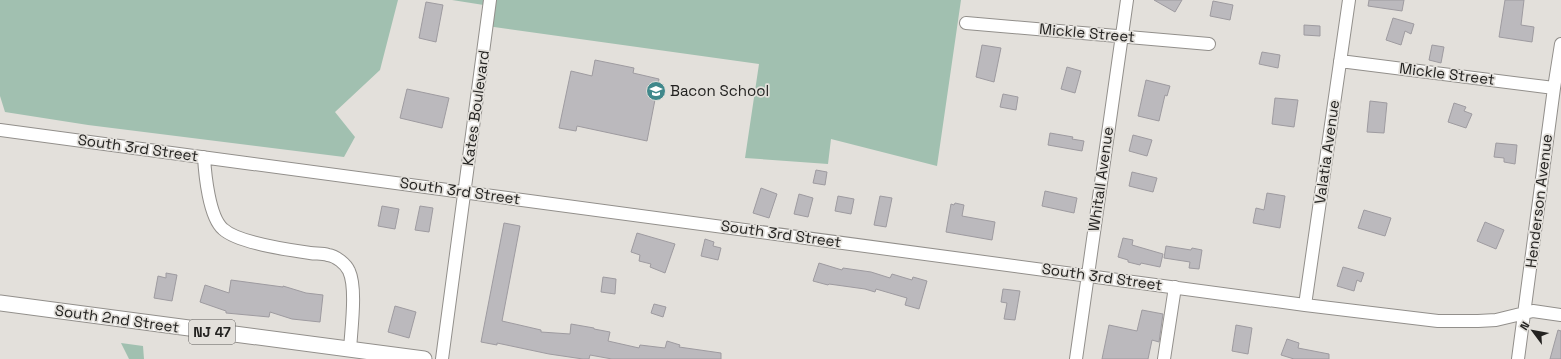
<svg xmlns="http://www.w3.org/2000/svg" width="1561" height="359" font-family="'Space Grotesk',sans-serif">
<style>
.green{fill:#a1c0b0}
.building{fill:#bbb9bd;stroke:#9e9ba0}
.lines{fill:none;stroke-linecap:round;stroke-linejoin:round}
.minor-casing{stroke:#928f8b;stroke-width:14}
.major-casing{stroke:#928f8b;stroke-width:17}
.minor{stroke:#fff;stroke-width:12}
.major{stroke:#fff;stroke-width:15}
.labels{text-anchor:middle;stroke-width:3.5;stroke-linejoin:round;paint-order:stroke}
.shield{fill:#e3e0db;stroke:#5d5b58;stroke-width:1}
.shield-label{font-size:14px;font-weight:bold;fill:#232220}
.street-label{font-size:15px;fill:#232220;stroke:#e3e0db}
.poi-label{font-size:15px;fill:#232220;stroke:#e3e0db;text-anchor:start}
</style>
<rect width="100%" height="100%" fill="#e3e0db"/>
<path class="green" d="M0,0H398L380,70L335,112L355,137L344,157L88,125L5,112L0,96Z
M452,0H961L937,166L831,139L828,164L745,158L759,64L487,26L490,6Z
M121,343L143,346L144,359H129Z"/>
<path class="building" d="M1154,0H1182L1175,12Z
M1369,0H1404L1402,11L1368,6Z
M1505,0H1524L1521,25L1534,27L1532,42L1499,37Z
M1213,1L1233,5L1230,20L1210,16Z
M426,2L443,5L436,42L419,38Z
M1393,18L1414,24L1411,34L1405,31L1401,45L1386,40Z
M1304,25L1320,26V36L1304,35Z
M982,45L1001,48L994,82L976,77Z
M1432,45L1444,47L1441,63L1429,60Z
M1262,52L1280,55L1278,68L1259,64Z
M595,60L634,68L633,73L659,79L647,141L577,126L576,131L559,128L571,71L592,76Z
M1067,67L1081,71L1075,93L1061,89Z
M1146,80L1170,86L1167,96L1165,95L1159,121L1138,116Z
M407,89L449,98L442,128L400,118Z
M1003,94L1018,97L1016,110L1000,107Z
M1275,98L1298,100L1294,127L1272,124Z
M1370,101L1387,103L1384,133L1367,132Z
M1454,103L1466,107L1464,111L1472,114L1466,128L1448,122Z
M1050,133L1073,137L1072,139L1084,141L1082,151L1048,145Z
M1133,135L1152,140L1147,156L1129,151Z
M1496,143L1517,145L1515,164L1504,162V158L1494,157Z
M816,170L827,172L825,185L813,183Z
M1132,172L1157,178L1153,192L1129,186Z
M761,188L777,194L769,218L753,213Z
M1045,191L1077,198L1074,213L1042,206Z
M1267,193L1285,196L1280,228L1253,223L1256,208L1264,210Z
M799,194L813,198L808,217L794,214Z
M838,196L854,199L851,214L835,211Z
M880,196L892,198L886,227L874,225Z
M955,203L964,205L962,216L995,222L992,240L946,232L951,204L954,205Z
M382,206L399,209L395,229L378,226Z
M420,206L433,208L429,232L415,230Z
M1364,210L1391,218L1385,236L1358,228Z
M1485,222L1504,230L1496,249L1477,241Z
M504,223L520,226L502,321L541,330V332L570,334L571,324L594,328V329L610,332L608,341L639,348L640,345L665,348L667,341L680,345L679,347L721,353V359H612L590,355L589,359H583L549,354L497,343V345L481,342Z
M637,233L675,244L665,273L650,267L651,264L639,261L640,255L631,252Z
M1123,238L1133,240L1132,245L1163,254L1160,267L1141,263L1140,265L1128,262V260L1118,257Z
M705,239L714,242L713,246L721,248L718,260L701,256Z
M1166,246L1191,250L1192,248L1202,250L1199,269L1189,268L1190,262L1164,258Z
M819,263L842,270L843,268L871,272L890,278L892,274L912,280L913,277L927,281L919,309L905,305L907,298L876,289L875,292L865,289L829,284L828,285L813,281Z
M1343,267L1364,273L1361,282L1357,280L1354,291L1337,286Z
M166,273L177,275L172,301L154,298L158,276L166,278Z
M603,277L616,279L615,294L601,292Z
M231,280L283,287V286L306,293L323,295L320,322L292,319L270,312L269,317L226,313V311L200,302L205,285L229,293Z
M1003,289L1020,291L1015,320L1004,319L1007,303L1001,302Z
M654,304L666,307L663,317L651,313Z
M395,306L416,312L409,338L388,332Z
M1142,310L1163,314L1159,342L1152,340L1148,359H1102L1109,325L1137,331Z
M1236,325L1252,328L1248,354L1232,351Z
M1558,330L1561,331V359H1550Z
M1287,339L1299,343L1298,348L1329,354V359H1294L1281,355Z"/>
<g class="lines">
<g class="minor-casing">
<path id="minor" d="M966,23L1209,44
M1340,61L1554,88
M0,130L1305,305L1438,321H1478L1496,320L1533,311L1561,315
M204,157C205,174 209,217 223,229C238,243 289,250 310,253C316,254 322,253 328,255C336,256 346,264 349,271C357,288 351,330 350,350
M1305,305L1349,0
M442,359L490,0
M1076,359L1127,0
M1164,359L1175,287
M1518,359L1554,88L1561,44"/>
</g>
<g class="major-casing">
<path id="major" d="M0,303L424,359"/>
</g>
<use href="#minor" class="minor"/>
<use href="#major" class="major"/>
</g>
<defs>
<g id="school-disc" transform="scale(1)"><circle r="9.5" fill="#40888b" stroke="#e3e0db"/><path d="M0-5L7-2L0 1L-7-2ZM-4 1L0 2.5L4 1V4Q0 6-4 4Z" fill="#fff"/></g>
</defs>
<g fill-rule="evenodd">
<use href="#school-disc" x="656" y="91"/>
</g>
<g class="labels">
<rect class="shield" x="189" y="320" width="46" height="24" rx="3"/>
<g class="shield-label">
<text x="212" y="337">NJ 47</text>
</g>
<g class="street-label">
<text transform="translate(1087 33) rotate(5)" y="5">Mickle Street</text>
<text transform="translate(1447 74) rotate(7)" y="5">Mickle Street</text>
<text transform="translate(476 108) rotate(-82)" y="5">Kates Boulevard</text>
<text transform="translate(138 148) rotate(8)" y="5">South 3rd Street</text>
<text transform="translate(1327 152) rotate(-82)" y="5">Valatia Avenue</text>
<text transform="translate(1101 179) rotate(-82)" y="5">Whitall Avenue</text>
<text transform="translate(460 191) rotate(8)" y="5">South 3rd Street</text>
<text transform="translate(1539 201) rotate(-83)" y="5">Henderson Avenue</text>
<text transform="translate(781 234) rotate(8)" y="5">South 3rd Street</text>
<text transform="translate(1102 277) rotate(8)" y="5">South 3rd Street</text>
<text transform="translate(117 319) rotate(8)" y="5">South 2nd Street</text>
</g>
<g class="poi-label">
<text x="670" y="96">Bacon School</text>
</g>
</g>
<g transform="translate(1533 331) rotate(302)" stroke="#e3e0db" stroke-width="3" paint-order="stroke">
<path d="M0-3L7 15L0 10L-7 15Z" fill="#232220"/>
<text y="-6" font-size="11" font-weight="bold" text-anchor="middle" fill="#232220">N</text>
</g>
</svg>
